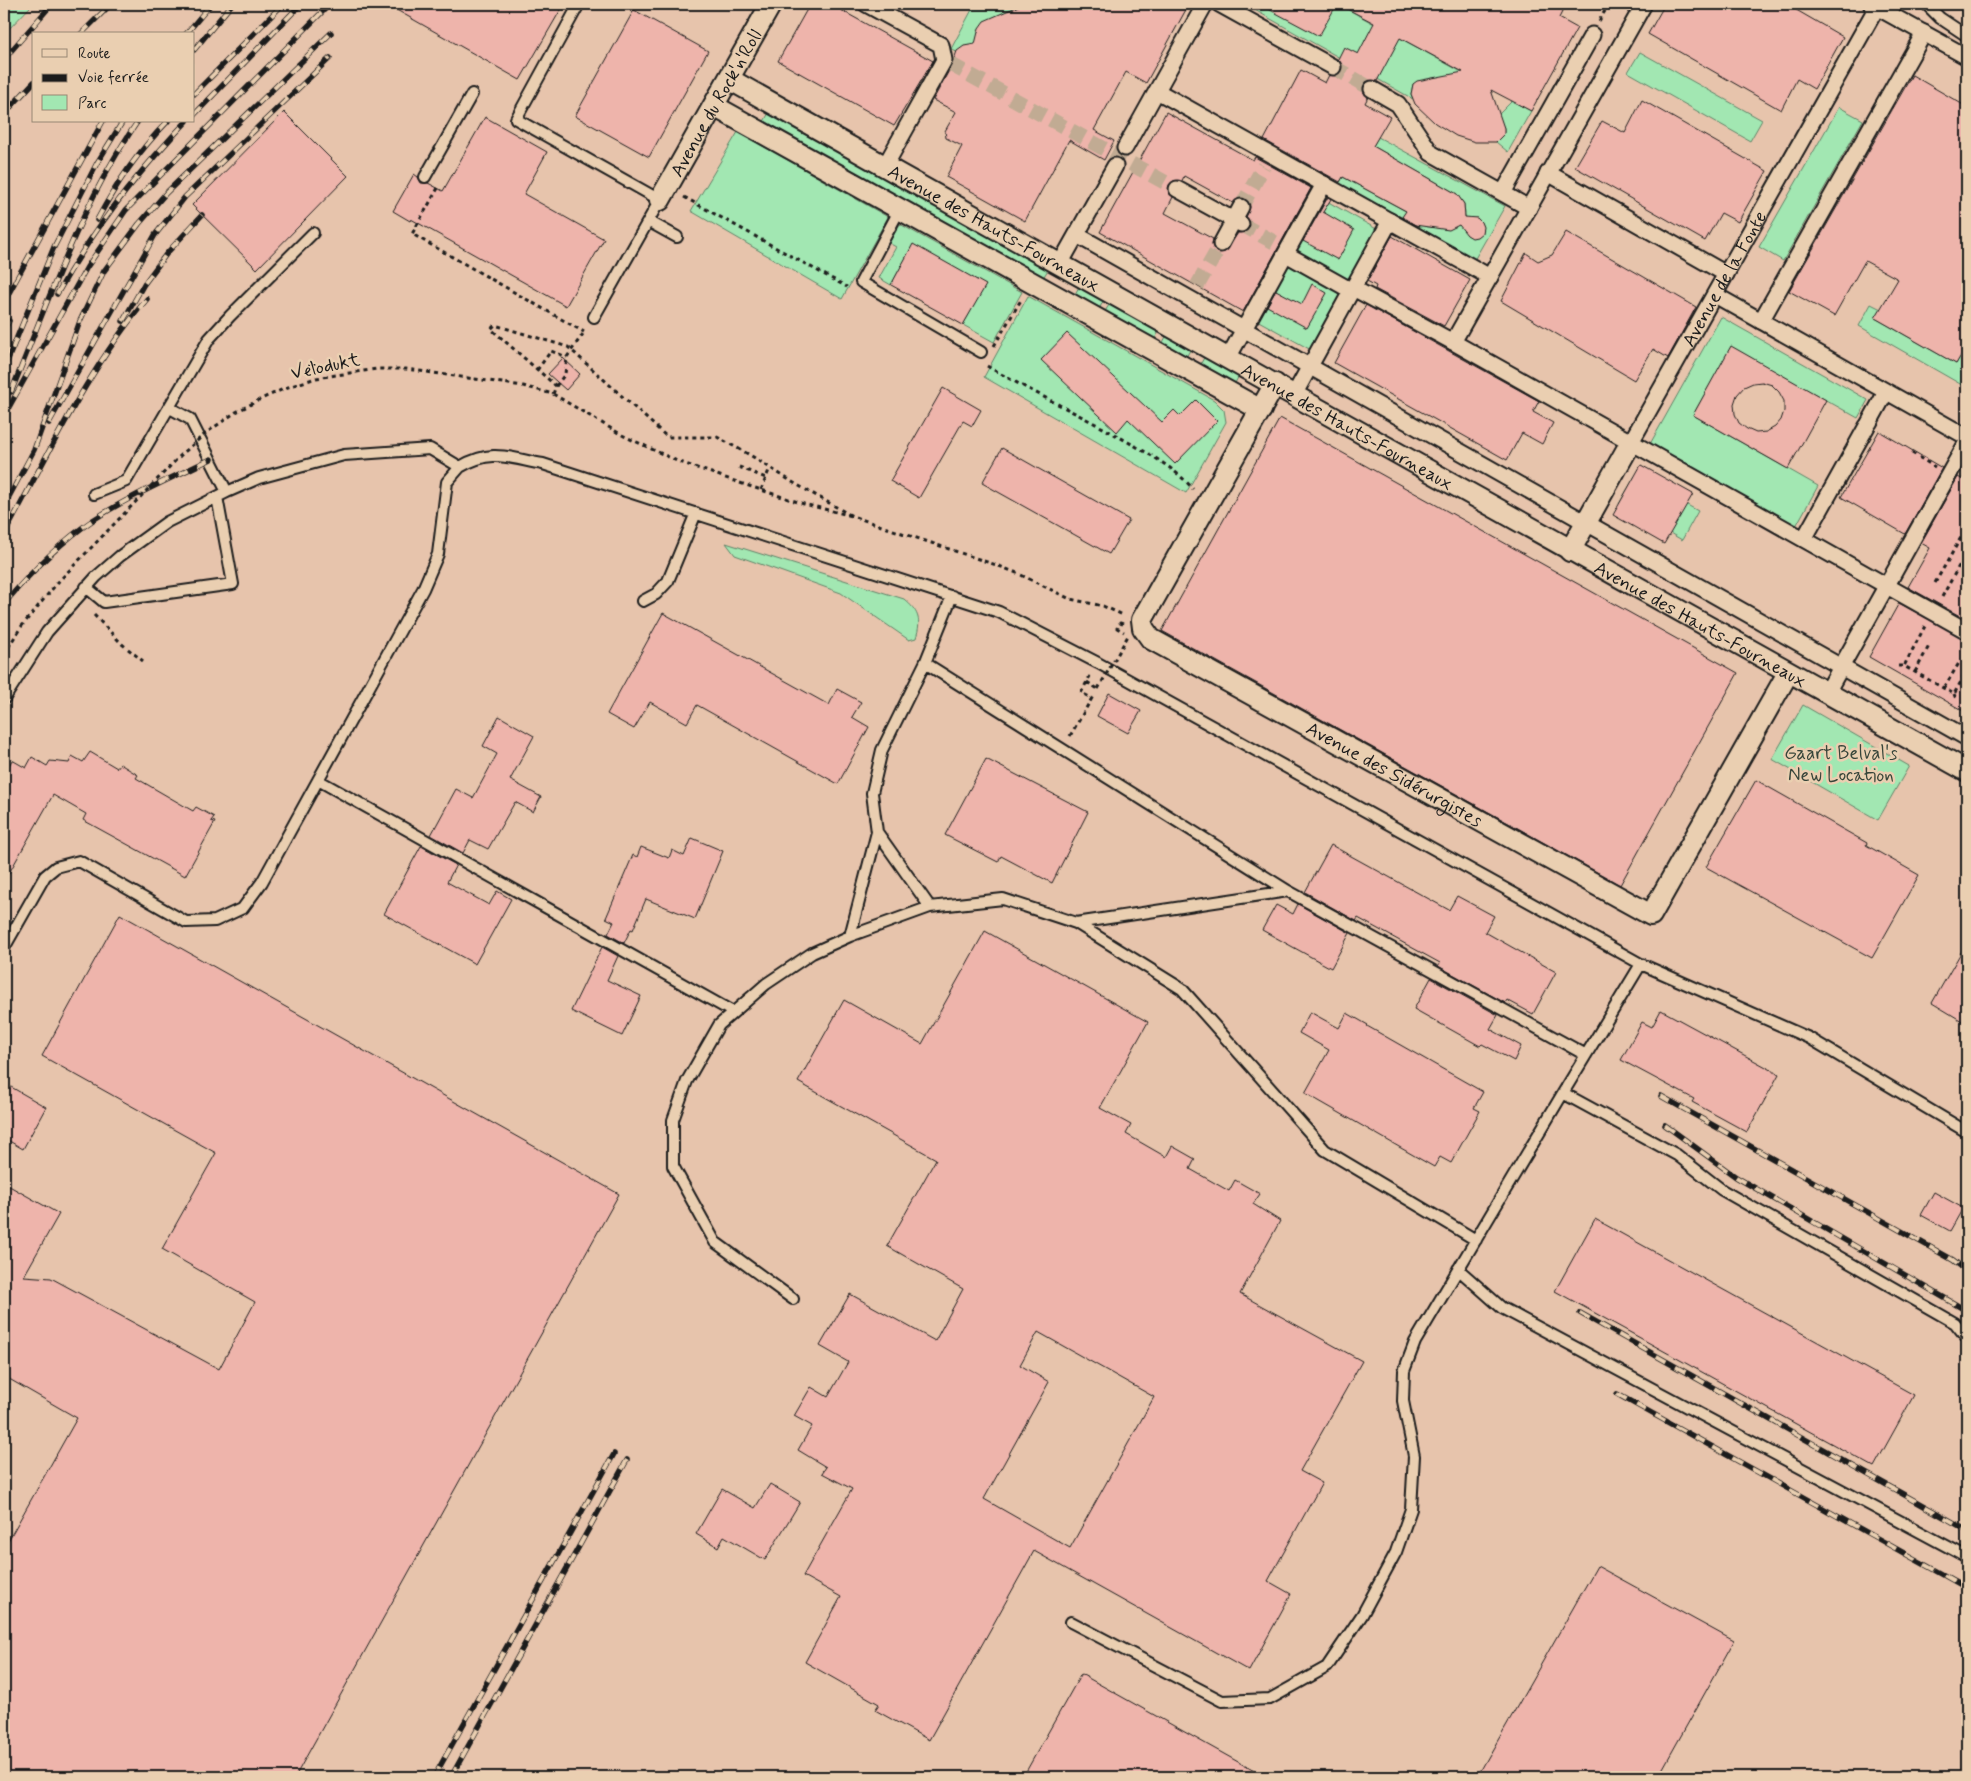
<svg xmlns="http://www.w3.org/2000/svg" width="1971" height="1781" font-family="Mynerve,sans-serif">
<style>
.built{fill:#e7c4ac;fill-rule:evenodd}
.green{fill:#a2e7b2;stroke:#5f8267}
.building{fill:#eeb4ab;stroke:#1c1c1c;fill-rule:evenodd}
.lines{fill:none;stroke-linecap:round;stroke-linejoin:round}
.pedestrian-tunnel{stroke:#c1ab93;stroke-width:15;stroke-dasharray:15 8;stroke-linecap:butt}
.service-casing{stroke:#1c1c1c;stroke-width:14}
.pedestrian-casing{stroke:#1c1c1c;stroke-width:19}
.minor-casing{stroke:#1c1c1c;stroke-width:24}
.path{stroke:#1c1c1c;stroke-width:3;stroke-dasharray:4 4;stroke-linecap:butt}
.service{stroke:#eacfb1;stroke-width:10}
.pedestrian{stroke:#eacfb1;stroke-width:15}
.minor{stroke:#eacfb1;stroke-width:20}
.rail-casing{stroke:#1c1c1c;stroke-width:5.5}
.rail{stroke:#eacfb1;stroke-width:4;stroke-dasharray:11;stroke-linecap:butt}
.path-bridge{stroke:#1c1c1c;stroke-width:3;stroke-dasharray:4 4;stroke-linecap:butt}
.labels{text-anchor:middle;stroke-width:5;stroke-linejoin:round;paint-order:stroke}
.street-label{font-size:19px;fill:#1c1c1c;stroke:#eacfb1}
.park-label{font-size:19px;fill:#37453a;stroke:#eacfb1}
</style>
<rect width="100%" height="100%" fill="#eacfb1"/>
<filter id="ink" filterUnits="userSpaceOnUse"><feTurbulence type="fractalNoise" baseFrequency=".02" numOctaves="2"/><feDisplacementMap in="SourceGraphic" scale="10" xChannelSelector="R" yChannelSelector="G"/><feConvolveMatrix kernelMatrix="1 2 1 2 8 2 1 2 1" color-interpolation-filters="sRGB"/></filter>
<g filter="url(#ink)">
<path class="built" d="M33,4H1967V1777H4V34ZM34,34H194V121H34Z"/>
<path class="green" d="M11,4H33L4,34V19Z
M975,4H1041L1001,77L951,49Z
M1244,4H1338L1469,76L1413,84L1411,94L1413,99Z
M1640,52L1762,120L1750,141L1628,72Z
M1512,101L1531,111L1508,152L1496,142L1504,134V128L1498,115Z
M1839,107L1863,120L1783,261L1759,247Z
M770,111L1051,265L1041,281L762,125Z
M738,132L888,217L842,299L691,211Z
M1378,137L1505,206L1473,262L1337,187L1343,177L1437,228L1459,225L1463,228L1467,235C1480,241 1488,227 1477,218L1468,219L1465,216L1464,204L1457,194L1373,146Z
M1323,199L1380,231L1351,282L1293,250Z
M900,224L1022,292L994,342L963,325L985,285L913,245L891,285L879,278L896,247L889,243Z
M1286,263L1344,295L1313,351L1255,319Z
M1081,283L1106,296L1098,311L1073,298Z
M1028,296L1214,400L1224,410L1226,422L1186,493L984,377Z
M1112,300L1161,327L1154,341L1104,313Z
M1871,304L1881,309L1875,318L1956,364L1967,345V376L1962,385L1859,326Z
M1721,317L1868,400L1858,418L1731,347L1693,415L1818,486L1796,526L1650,444Z
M1169,331L1193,345L1185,359L1161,346Z
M1207,352L1242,370L1234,385L1199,367Z
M1635,476L1698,511L1682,540L1619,504Z
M726,543L904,599C918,611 922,619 916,638L909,640L841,593L735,555Z
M1803,705L1909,766L1878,820L1772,759Z"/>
<path class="building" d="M386,4H564L520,80Z
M810,4H830L933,61L894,126L778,61Z
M1023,4H1189L1146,83L1126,72L1094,130L1114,141L1104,160L1069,140L1025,221L946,177L962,146L946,138L945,131L956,112L933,100L952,65L957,51L964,46L975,44L979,28L984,21Z
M1259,4H1337L1319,36Z
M1338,4H1566L1559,18L1577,28L1531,111L1491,90L1504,128V134L1496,142H1475L1456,136L1435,123L1415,104L1411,94L1413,84L1417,81L1463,72L1400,38L1377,81H1368L1364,85V93L1368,97L1365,103L1390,117L1373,146L1457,194L1464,204L1465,217L1477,218L1481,222L1483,227L1482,233L1477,237L1472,238L1467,235L1459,225L1449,230L1415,225L1402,217L1406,211L1343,177L1340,182L1264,140L1301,70L1325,83L1329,75H1337L1341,71V63L1338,59L1344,47L1358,54L1374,23Z
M1665,4H1786L1843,37L1814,89L1797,79L1781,110L1648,34Z
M634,10L708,51L649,157L575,116Z
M1912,75L1967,107V345L1956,364L1875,318L1898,279L1865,261L1834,316L1789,291Z
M1642,100L1767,171L1738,222L1721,213L1705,241L1575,167L1602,121L1625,133Z
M284,112L348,176L257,269L192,205Z
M1166,112L1253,160L1255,157L1311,188L1243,312L1100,232ZM1184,176L1233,203L1241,198L1249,203L1250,207L1246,217L1250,223L1249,228L1245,232L1238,233L1225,252H1216L1212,245L1213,239L1165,213L1173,197L1169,193V185L1173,181H1182Z
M485,117L547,152L524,194L604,239L566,306L411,219L410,221L393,211L414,174L418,177L421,183H428L443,191Z
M1328,197L1331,199L1323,212L1354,230L1338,260L1303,241Z
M1566,232L1696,307L1668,358L1653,349L1634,380L1501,301L1526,253L1538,261L1552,255Z
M1392,236L1470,280L1444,326L1375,289L1376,286L1367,281Z
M913,244L986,285L963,325L891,285Z
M1312,284L1327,293L1307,328L1267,306L1276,290L1302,304Z
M1366,305L1539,401L1533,412L1553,423L1542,444L1522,433L1507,460L1334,363Z
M1067,333L1162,422L1174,410L1180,416L1196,400L1217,421L1175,464L1128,419L1117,432L1041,360Z
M1731,346L1826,400L1788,469L1693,415ZM1762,382L1772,385L1779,392L1784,401V411L1781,420L1775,427L1766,432L1756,433L1747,429L1739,423L1735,414L1734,404L1737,395L1744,387L1753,383Z
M563,358L580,374L566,390L548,374Z
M943,388L981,410L972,426L963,421L919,498L890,481Z
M1280,418L1738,673L1620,885L1162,631Z
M1879,431L1942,468L1905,534L1841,497Z
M1002,448L1129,520L1109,554L982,483Z
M1641,465L1693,494L1664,544L1613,515Z
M1958,477L1967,482V620L1908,587L1930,548L1921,543Z
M1899,603L1967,640V713L1869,657Z
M663,613L829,705L837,689L861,702L852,717L869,727L838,784L697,705L687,723L650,702L634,729L607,714Z
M1109,693L1141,711L1128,733L1097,716Z
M499,716L534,736L510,780L541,797L533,812L515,802L488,849L470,840L463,853L431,835L456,789L473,798L497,754L483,746Z
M90,752L117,768L120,764L138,775L136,778L193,811L196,807L214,817L211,821L215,822L185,876L83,820L86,814L53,795L4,882V775L12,760L26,768L32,757L47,766L50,761L69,763L72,756L83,762Z
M986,759L1088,812L1052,883L1001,856L998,862L945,835Z
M1756,780L1867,843L1866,845L1919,875L1872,958L1706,867Z
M692,838L723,851L695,919L646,899L633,930L631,929L624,943L608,934L614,922L606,918L633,855L637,857L641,847L669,858L672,850L684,856Z
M1331,845L1449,910L1457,896L1494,916L1485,932L1556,972L1533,1014L1507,1000L1505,1003L1438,966L1440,963L1358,918L1356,921L1305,892Z
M421,846L456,865L447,882L489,905L497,891L511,899L475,964L384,914Z
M1298,904L1350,933L1331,968L1262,930L1276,905L1293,914Z
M120,914L619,1194L295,1777H4V1548L77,1418L4,1376V1183L59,1214L24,1276L51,1278L219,1369L255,1302L162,1249L216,1153L42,1056Z
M985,931L1148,1022L1100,1108L1131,1125L1126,1134L1166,1157L1172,1146L1195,1159L1190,1169L1229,1191L1235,1180L1260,1194L1253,1204L1280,1221L1240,1294L1362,1361L1300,1471L1322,1483L1268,1581L1291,1594L1249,1671L1034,1551L929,1740L875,1710L879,1704L805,1662L841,1597L803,1576L852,1489L822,1473L826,1467L798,1450L812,1426L794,1416L811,1387L828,1397L848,1362L820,1346L850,1294L935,1341L963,1289L887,1246L936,1159L798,1082L844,1000L922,1044ZM1038,1332L1154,1397L1070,1548L984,1499L1049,1382L1020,1365Z
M1967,942V1024L1932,1003Z
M602,947L618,956L607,980L641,996L622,1036L571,1011Z
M1431,978L1498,1015L1490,1029L1521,1046L1514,1061L1482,1044L1480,1046L1414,1009Z
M1661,1010L1779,1074L1747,1132L1692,1102L1694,1099L1621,1060L1642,1022L1652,1027Z
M1310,1012L1339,1028L1347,1013L1368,1025L1367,1026L1483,1092L1474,1108L1480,1111L1451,1163L1440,1157L1434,1167L1305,1093L1329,1050L1299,1033Z
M4,1083L46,1107L23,1149L4,1138Z
M1934,1192L1963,1208L1950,1231L1921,1215Z
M1595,1219L1914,1395L1874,1467L1555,1291Z
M770,1484L800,1502L765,1560L724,1536L718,1547L696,1534L722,1489L755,1508Z
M1597,1566L1734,1641L1658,1777H1477Z
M1081,1674L1265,1777H1023Z"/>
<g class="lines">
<path class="pedestrian-tunnel" d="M950,64L1177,189
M1333,67L1372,89
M1241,207L1264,166
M1241,224L1283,247
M1197,286L1221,244"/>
<g class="service-casing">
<path id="service" d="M1926,4L1940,18L1967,36
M578,6L516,119L660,200L594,317
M425,177L472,94
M900,209L861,282L981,352
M648,221L677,237
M170,408L190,419L227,492
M94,494L126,481L209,339L230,316L313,233
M86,587L104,602L233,584L217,497
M643,601L656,594L668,581L696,513
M4,699L47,632L96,577L120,556L167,522L227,492L259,478L344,455L430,449L460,467C492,448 509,458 543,464L999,612L1098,663L1641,964L1809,1038L1967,1132
M318,780L733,1012
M1288,891L1586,1055
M930,907L877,832L872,793L882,750L925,663L952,596
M1076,923L1182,989L1325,1150L1476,1240
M850,936L877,832
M4,948L45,876L56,867L79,861L186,922L215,921L243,908L262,882L423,589L438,554L447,482L460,467
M1563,1093L1677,1155L1722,1190L1955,1323L1967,1338
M1458,1269L1502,1308L1967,1557
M793,1299L715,1242L673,1166V1120L687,1081L719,1025L766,984L812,953L850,936L930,907L1003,899L1076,923L1288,891L925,663
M1071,1622L1222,1701L1270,1699L1327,1667L1362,1615L1396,1552L1411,1509L1414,1456L1403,1401L1404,1371L1415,1342L1563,1093L1641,964"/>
</g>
<g class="pedestrian-casing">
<g id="pedestrian">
<path d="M866,4L941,45L944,60L885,166"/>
<path d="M1219,4L1333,67"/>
<path d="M1871,4L1967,57"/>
<path d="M1372,89L1398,104L1431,153L1529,208"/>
<path d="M1157,91L1490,277"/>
<path d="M1125,148L1205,4"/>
<path d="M1548,173L1726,274"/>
<path d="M1177,189L1241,224"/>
<path d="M1503,193L1592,35"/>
<path d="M1077,235L1967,738"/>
<path d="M1221,244L1241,207"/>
<path d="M1286,254L1352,291"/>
<path d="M1060,264L1115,166"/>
<path d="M1353,288L1453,342L1967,631"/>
<path d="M1715,295L1967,437"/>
<path d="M1761,321L1924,33"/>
<path d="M1453,342L1644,4"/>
<path d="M1228,358L1324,184"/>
<path d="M1294,395L1390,221"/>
<path d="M1869,423L1886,392"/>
<path id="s1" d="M1631,442L1877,7L1882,4"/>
<path d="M1804,539L1867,426"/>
<path d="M1826,694L1967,442"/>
</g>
</g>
<g class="minor-casing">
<g id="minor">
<path id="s2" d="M729,79C1142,309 1553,543 1967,771"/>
<path d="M714,106L1261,410"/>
<path id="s3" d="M660,200L771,4"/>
<path id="s4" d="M1275,384L1142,620L1143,628L1151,639L1651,915L1788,673"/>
<path d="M1570,551L1631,442"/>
</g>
</g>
<path class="path" d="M1599,21L1609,4
M438,188L412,234L584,332
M684,197L847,287
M994,346L1021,300
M987,366C1033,393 1082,415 1128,442C1151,455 1176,469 1193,489
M537,370L551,351L567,357
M556,386L565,374L567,357L585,331
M1912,453L1935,467
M739,467L766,478
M740,483L804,504L852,516L999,566L1017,573L1070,599L1103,606L1123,615
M761,490L770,468
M1935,583L1967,527
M1942,597L1967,551
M94,615L122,644L143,661
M1123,624L1120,623L1117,628L1124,632
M1925,626L1904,666L1954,694L1967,671
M1898,666H1904
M1915,672L1929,646
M1087,682L1098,689
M1944,688L1959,663
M1954,694L1956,699
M1070,736L1092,698L1081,693L1090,676"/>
<use href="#service" class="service"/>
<use href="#pedestrian" class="pedestrian"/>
<use href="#minor" class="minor"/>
<g class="rail-casing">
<path id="rail" d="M81,34L111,4
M186,34L211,4
M194,50L232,4
M4,59L52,4
M194,94L283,4
M4,114L34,82
M194,115L301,4
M97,220C118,181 137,153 168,121
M57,294C92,231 136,174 187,121
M4,302L103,121
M123,321L144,284L167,253L202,215
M4,330L9,321
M4,369L54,247L97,163L123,121
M11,392C49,300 81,203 138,121
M4,416L87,267L126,210L330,4
M49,423L155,235L185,197L330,58
M4,506L34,450L80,321L104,271L139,224L166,193L331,33
M4,535C47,457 89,367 147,299
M4,604C30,573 59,543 93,520C130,496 171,478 211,459
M1661,1096L1953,1260L1967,1271
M1665,1125L1736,1177L1967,1311
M1580,1313L1967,1530
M1617,1394L1967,1588
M434,1777L614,1454
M451,1777L627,1460"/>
</g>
<use href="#rail" class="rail"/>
<path class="path-bridge" d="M553,394L556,386L491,329L495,325L568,347L667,437H717L750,455L794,483L852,516
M4,654L21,627L58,582L180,456L206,433L236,412L261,399L288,387L316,378L377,369H406L523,386L553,394L622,435L677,461L740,483
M1098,689L1129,634"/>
</g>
</g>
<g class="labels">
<g class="street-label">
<text dy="7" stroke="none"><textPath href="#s3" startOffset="112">Avenue du Rock'n'Roll</textPath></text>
<text dy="7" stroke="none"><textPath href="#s2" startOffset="304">Avenue des Hauts-Fourneaux</textPath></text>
<text dy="7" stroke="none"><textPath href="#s1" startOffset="188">Avenue de la Fonte</textPath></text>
<text transform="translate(325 365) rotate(-12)" y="7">Vëlodukt</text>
<text dy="7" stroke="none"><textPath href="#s2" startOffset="709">Avenue des Hauts-Fourneaux</textPath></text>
<text dy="7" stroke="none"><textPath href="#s2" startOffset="1114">Avenue des Hauts-Fourneaux</textPath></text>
<text dy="7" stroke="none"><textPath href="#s4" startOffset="571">Avenue des Sidérurgistes</textPath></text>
</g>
<g class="park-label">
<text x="1841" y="759">Gaart Belval's<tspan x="1841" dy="22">New Location</tspan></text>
</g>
</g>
<rect width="1971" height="1781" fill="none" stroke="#eacfb1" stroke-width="20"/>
<rect x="10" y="10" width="1951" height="1761" fill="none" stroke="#1c1c1c" stroke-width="2" filter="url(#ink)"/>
<rect x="32" y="32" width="162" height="90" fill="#eacfb1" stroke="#988775"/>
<rect x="42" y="49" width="25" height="8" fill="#eacfb1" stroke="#988775"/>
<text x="78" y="58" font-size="15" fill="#1c1c1c">Route</text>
<rect x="42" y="74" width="25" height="8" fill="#1c1c1c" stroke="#988775"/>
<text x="78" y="82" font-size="15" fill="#1c1c1c">Voie ferrée</text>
<rect x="42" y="95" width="25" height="15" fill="#a2e7b2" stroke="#988775"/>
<text x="78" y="108" font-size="15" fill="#1c1c1c">Parc</text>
</svg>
